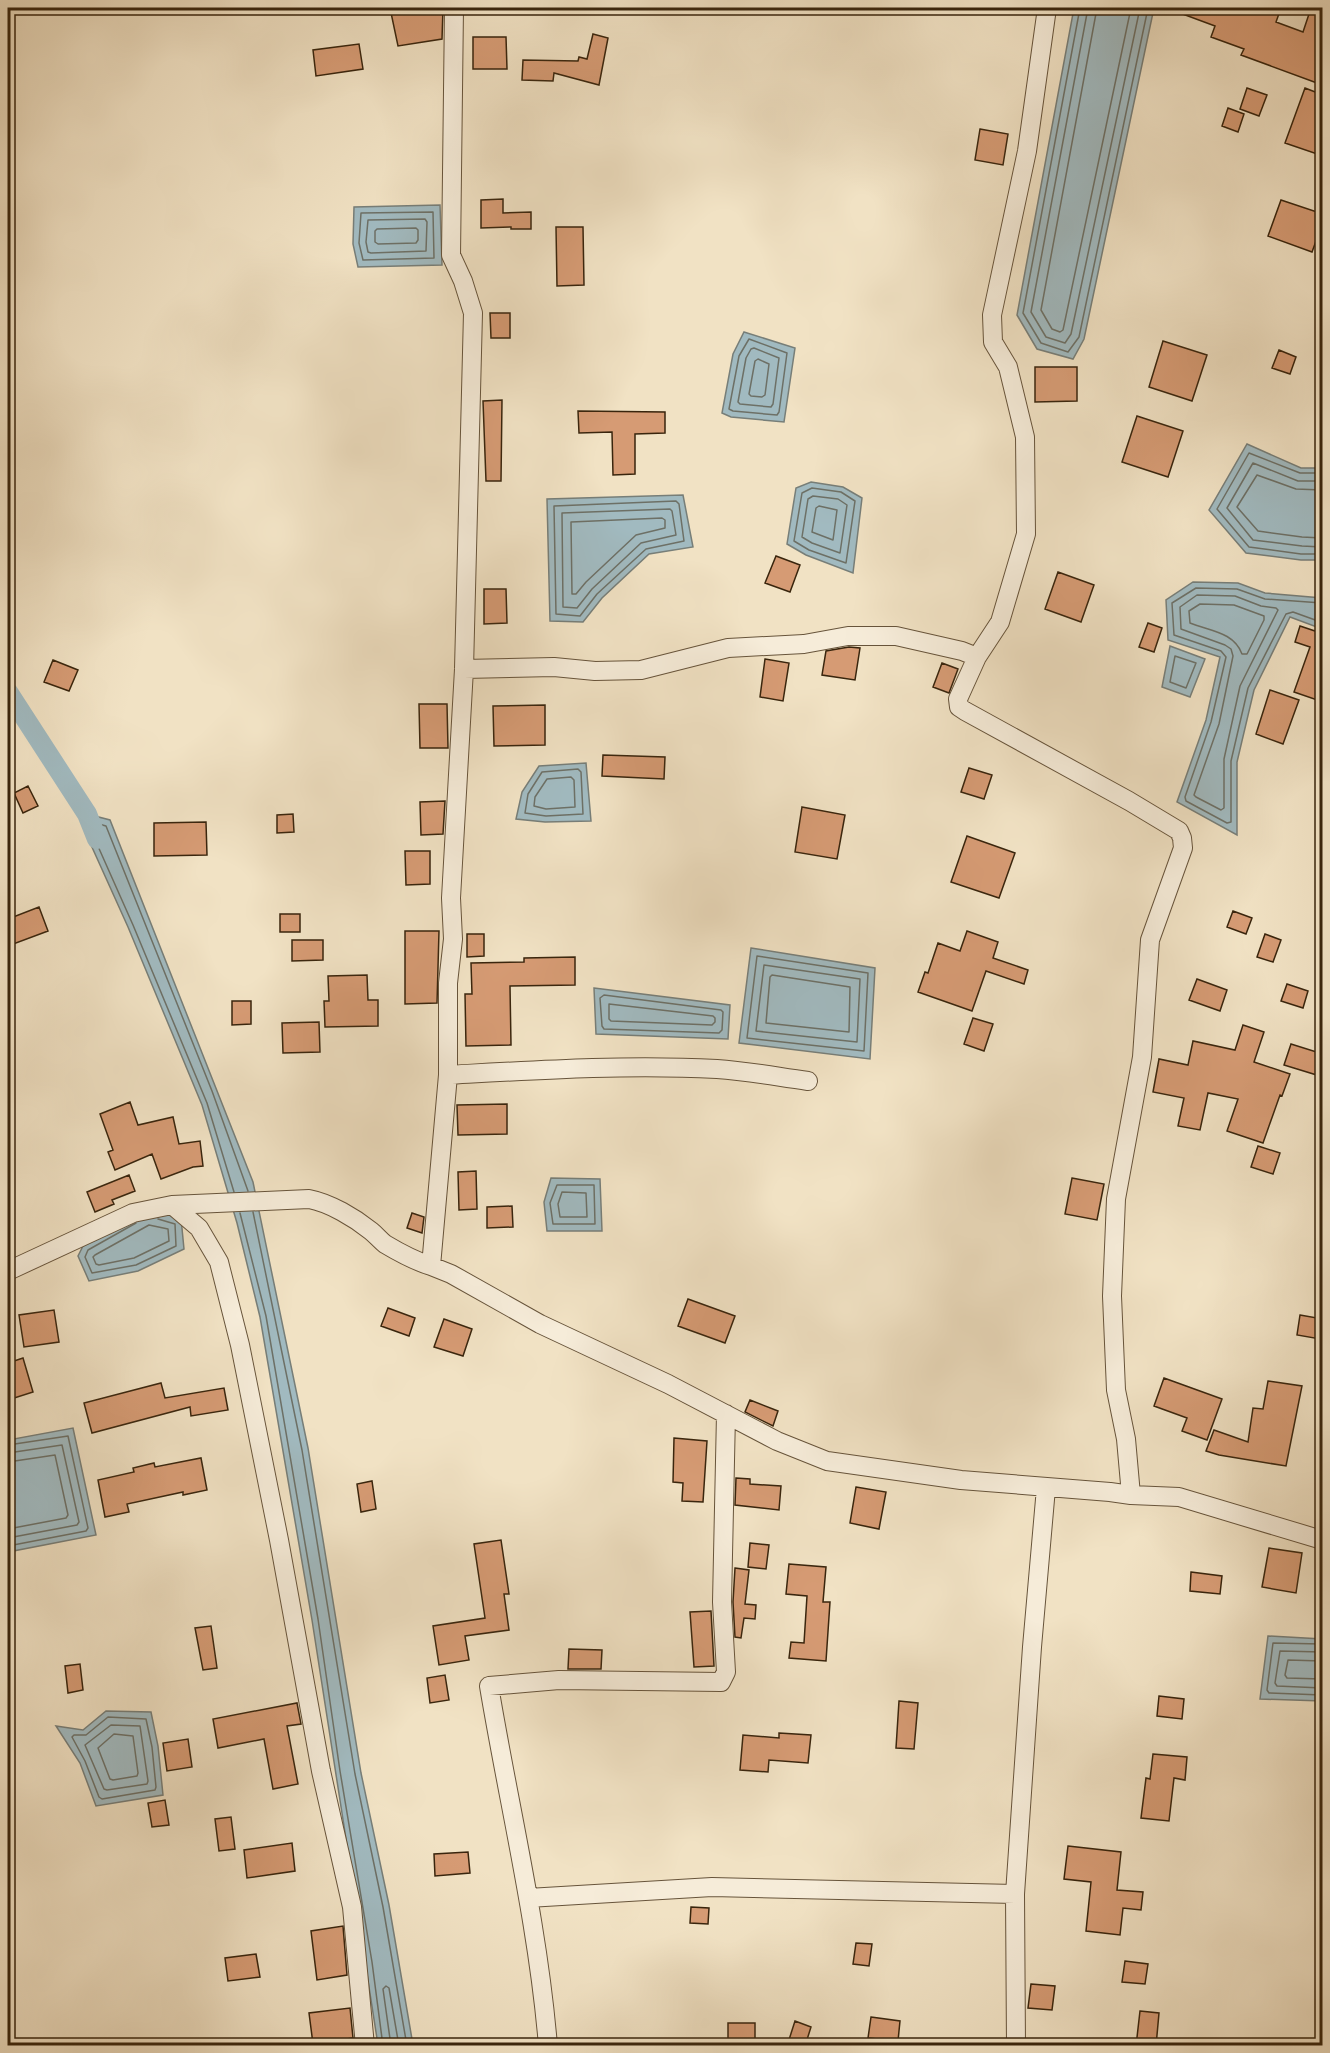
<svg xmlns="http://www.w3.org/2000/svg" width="1330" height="2053" font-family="'IM FELL English',serif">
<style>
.water{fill:#a1bac0;stroke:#777e78;stroke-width:1.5}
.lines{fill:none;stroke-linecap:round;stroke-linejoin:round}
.shore{stroke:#6d7066;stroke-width:1.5}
.canal{stroke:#a1bac0;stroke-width:20}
.building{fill:#d69b74;stroke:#39250d;stroke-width:1.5}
.minor-casing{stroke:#67543b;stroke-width:20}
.minor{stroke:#f6ecd9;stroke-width:18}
</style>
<rect width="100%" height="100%" fill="#f1e2c4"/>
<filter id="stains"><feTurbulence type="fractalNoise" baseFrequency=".00333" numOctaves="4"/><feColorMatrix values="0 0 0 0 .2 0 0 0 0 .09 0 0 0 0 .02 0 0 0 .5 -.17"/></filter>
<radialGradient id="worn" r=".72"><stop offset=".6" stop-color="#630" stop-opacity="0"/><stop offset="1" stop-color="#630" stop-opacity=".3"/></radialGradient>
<path class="water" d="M1074,8H1154L1084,339L1073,359L1037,349L1017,315Z
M440,205L442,265L358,267L353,244L354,207Z
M744,332L795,348L784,422L731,417L722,413L733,354Z
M1247,444L1301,468H1322V560H1301L1246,553L1209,510Z
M811,482L843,487L862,498L853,573L806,555L787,544L796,488Z
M683,495L693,547L649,554L602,598L583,622L550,621L547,499Z
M1193,582L1238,583L1265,593L1322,598V629L1290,617L1254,690L1237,762V835L1177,802L1206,720L1220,657L1168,640L1166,600Z
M1170,646L1205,659L1190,697L1162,687Z
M586,763L591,821L545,822L516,819L522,792L539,766Z
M87,814L110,820L253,1182L308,1448L361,1773L389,1905L413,2045H378L312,1620L260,1317L237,1223L202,1105L128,927L87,836Z
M751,948L875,968L870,1059L739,1043Z
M594,988L730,1005L728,1039L596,1034Z
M551,1178L600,1179L602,1231H547L544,1202Z
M147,1210L181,1218L184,1249L138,1271L89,1281L78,1256L83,1246Z
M73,1428L96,1535L8,1552V1440Z
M1268,1636L1322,1639V1701L1260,1699Z
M106,1711L151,1712L158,1746L163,1795L96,1806L80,1763L56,1726L83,1730Z"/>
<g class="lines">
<path class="shore" d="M1080,8L1023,313L1041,343L1068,352L1079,337L1148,8
M1088,8L1031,312L1046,337L1065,343L1071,334L1140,8
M1097,8L1041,310L1052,329L1060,332L1063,330L1131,8
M433,212L434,258L363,260L359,243L361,213Z
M425,219L427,222L426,251L371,253L368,252L366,242L368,220Z
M416,228L418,230V240L416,243L378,244L375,242V231L377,229Z
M749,339L787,353L779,412L777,415L733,411L729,409L739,356Z
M754,348L779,358L773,404L771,407L740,404L738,402L746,358L751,349Z
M758,359L769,364L765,395L762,397L751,396L749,394L755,361Z
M1322,473H1300L1249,453L1217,509L1249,547L1301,554H1322
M1322,481H1298L1253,463L1227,508L1253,540L1302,546L1322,547
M812,488L841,492L855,501L846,563L809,550L794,541L802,493Z
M1322,490L1296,489L1257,475L1237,507L1258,531L1302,537L1322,538
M813,496L838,499L847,505L840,553L812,543L802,537L808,499Z
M676,501L679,504L684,541L646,549L597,594L580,616L556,614L554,506Z
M819,506L837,510L833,540L812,532L816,508Z
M670,509L672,511L676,535L641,543L592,589L577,608L563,607L562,513Z
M662,518L665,520V528L636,535L586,582L576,594H572L571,522Z
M1197,595L1235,596L1261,606L1276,608L1278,610L1240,686L1224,759V808L1221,810L1196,797L1194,795L1219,724L1233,656L1231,649L1225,645L1181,629L1180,607Z
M1200,604L1234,605L1264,616V620L1247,654H1242C1234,632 1210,631 1190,623L1189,611Z
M1318,621L1293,612L1286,614L1248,688L1231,761V822L1227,823L1186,801L1185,797L1211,722L1226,657L1221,651L1174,635L1172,603L1196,588L1237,589L1265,599L1322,603
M1175,656L1196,663L1186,688L1170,682Z
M578,769L581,772L583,814L546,816L525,813L528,794L542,772Z
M571,777L574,780L575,807L546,809L534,806L535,797L547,779Z
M757,956L868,973L864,1051L747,1038Z
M764,965L860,979L857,1042L756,1031Z
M772,975L850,987L849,1032L766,1023L770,977Z
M604,995L721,1010L723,1012L722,1030L719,1033L604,1029L602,1026L600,998Z
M609,1004L713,1016L715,1018V1022L712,1025L611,1021L609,1019Z
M557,1185H594L595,1224H553L550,1203Z
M234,1192L207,1103L133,925L93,835V825L95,823L106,826L212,1091L248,1191
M562,1192L586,1193L587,1217H560L558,1204Z
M253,1212L302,1450L355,1774L383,1907L407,2046
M240,1213L266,1316L318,1619L340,1771L372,1962L383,2046
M136,1223L88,1250L85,1257L92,1273L136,1265L176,1246L175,1224L158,1219
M149,1225L168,1229L169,1241L134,1258L99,1265L96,1264L93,1257L95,1255Z
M8,1445L68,1436L88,1528L86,1531L8,1546
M8,1453L62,1445L79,1522L77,1525L8,1538
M8,1462L55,1455L68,1515L66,1518L8,1529
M1322,1644L1273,1643L1267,1690L1269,1693L1322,1695
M1322,1652L1280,1651L1275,1683L1277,1686L1322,1688
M1322,1661L1288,1660L1285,1675L1287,1678L1322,1679
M108,1717L146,1719L152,1747L156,1787L155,1790L102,1799L99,1797L85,1761L72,1737L74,1735H86Z
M111,1725L140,1726L148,1781L147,1784L107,1790L104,1789L85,1745Z
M114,1734L133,1736L138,1773L137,1776L113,1780L110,1779L98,1748Z
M391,2046L383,1989L386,1986L389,1988L399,2046"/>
<path class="canal" d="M8,692L87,814L97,839"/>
</g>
<path class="building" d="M390,8H443L442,39L398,46Z
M1169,8H1281L1276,22L1303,32L1311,8H1323V68L1317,83L1241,55L1244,49L1211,37L1215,26L1169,9Z
M593,34L608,38L599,85L554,73L553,81L522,80L523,60L578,61L579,57L587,59Z
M473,37H506L507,69H473Z
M359,44L363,69L316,76L313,50Z
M1247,88L1267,95L1259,116L1240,109Z
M1305,88L1323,95V156L1285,143Z
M1228,108L1244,114L1238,132L1222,126Z
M980,129L1008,134L1003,165L975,160Z
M503,199V213L531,212V229H511V227L481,228V200Z
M1281,200L1323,214V222L1312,252L1268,236Z
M556,227H583L584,285L557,286Z
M490,313H510V338H491Z
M1163,341L1207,355L1192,401L1149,387Z
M1279,350L1296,357L1290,374L1272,368Z
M1035,367H1077V401L1035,402Z
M502,400L501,481H486L483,401Z
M578,411L665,412V433L635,434V474L613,475L612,432L579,433Z
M1137,416L1183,431L1168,477L1122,462Z
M776,556L800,565L790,592L765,583Z
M1058,572L1094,585L1081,622L1045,609Z
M484,589H506L507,623L484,624Z
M1321,617H1323V702L1294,692L1310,647L1295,642L1300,626L1315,631Z
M1148,623L1162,628L1154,652L1139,647Z
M849,647L860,648L855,680L822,675L826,651Z
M765,659L789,663L783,701L760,697Z
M53,660L78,670L69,691L44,682Z
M942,663L958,669L949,693L933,687Z
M1270,690L1299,700L1283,744L1256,734Z
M419,704H447L448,748H420Z
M545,705V745L494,746L493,706Z
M603,755L665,757L664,779L602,776Z
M969,768L992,775L984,799L961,792Z
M28,786L38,806L23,813L14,793Z
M445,801L443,834L421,835L420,802Z
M802,807L845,815L837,859L795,852Z
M293,814L294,832L277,833V815Z
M206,822L207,855L154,856V823Z
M967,836L1015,853L999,898L951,882Z
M405,851H430V884L406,885Z
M39,907L48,931L8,946V919Z
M1233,911L1252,918L1246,934L1227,927Z
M280,914H300V932H280Z
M405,931H439L437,1003L405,1004Z
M967,931L998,942L993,958L1028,970L1024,984L986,971L972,1011L918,992L925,972L928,973L938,943L960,951Z
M467,934H484V956L467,957Z
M1265,934L1281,940L1273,962L1257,957Z
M292,940H323V960L292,961Z
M575,957V985L510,986L511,1045L466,1046L465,994H472L471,963L524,962V958Z
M367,975L368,1000H378V1026L325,1027L324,1001H329L328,976Z
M1197,979L1227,990L1220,1011L1189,1000Z
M1287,984L1308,991L1303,1008L1281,1001Z
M232,1001H251V1024L232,1025Z
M973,1018L993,1024L984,1051L964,1044Z
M319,1022L320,1052L283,1053L282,1023Z
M1243,1025L1264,1032L1254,1062L1290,1074L1282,1096L1280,1095L1263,1143L1227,1131L1238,1099L1208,1093L1200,1130L1178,1126L1184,1098L1153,1092L1159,1059L1188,1065L1193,1041L1235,1050Z
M1291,1044L1323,1054V1068L1320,1076L1284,1065Z
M130,1102L138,1125L173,1117L179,1144L200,1141L203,1166L193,1167L161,1179L152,1154L115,1170L108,1152L113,1150L100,1114Z
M507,1104V1134L458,1135L457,1105Z
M1258,1146L1280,1153L1273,1174L1251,1167Z
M476,1171L477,1209L459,1210L458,1172Z
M129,1175L135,1191L112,1200L114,1204L95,1212L87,1192Z
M1072,1178L1104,1184L1097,1220L1065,1214Z
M512,1206L513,1227L487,1228V1207Z
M412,1213L424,1217L422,1233L407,1228Z
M688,1299L735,1316L725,1343L678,1326Z
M388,1308L415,1318L409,1336L381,1326Z
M54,1310L59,1342L24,1347L19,1315Z
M1300,1315L1323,1319L1320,1339L1297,1335Z
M444,1319L472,1329L463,1356L434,1347Z
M23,1358L33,1392L8,1400V1363Z
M1164,1378L1222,1399L1207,1440L1182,1431L1187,1418L1154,1406Z
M1268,1381L1302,1386L1286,1466L1219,1455L1206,1451L1214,1430L1248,1442L1253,1408L1263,1409Z
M161,1383L165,1398L224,1388L228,1410L191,1416L190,1407L92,1433L84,1403Z
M750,1400L778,1411L773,1426L745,1412Z
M674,1438L707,1441L703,1502L682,1501L683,1483L673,1482Z
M201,1458L207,1490L183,1495V1492L127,1504L129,1512L105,1517L98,1480L134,1472L133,1468L154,1463L155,1467Z
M736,1478L750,1479V1484L781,1486L779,1510L735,1505Z
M372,1481L376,1509L361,1512L357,1484Z
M856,1487L886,1492L879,1529L850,1523Z
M501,1540L509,1594H504L509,1630L465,1636L469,1660L439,1665L433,1626L485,1618L474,1544Z
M750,1543L769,1545L766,1569L748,1567Z
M1269,1548L1302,1553L1296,1593L1262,1587Z
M789,1564L826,1567L823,1602H830L826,1661L789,1658L791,1642L804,1643L807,1596L786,1594Z
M735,1568L749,1570L745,1604L756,1605L755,1619L744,1618L741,1638L735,1637L733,1602Z
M1191,1572L1222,1576L1220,1594L1190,1591Z
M711,1611L714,1666L694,1667L690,1612Z
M211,1626L217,1668L203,1670L195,1628Z
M569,1649L602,1650L601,1669H568Z
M80,1664L83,1690L68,1693L65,1666Z
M445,1675L449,1700L430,1703L427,1678Z
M1159,1696L1184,1699L1182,1719L1157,1716Z
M899,1701L918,1703L914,1749L896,1748Z
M297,1703L301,1724L287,1726L298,1784L273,1789L264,1739L218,1748L213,1719Z
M779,1733L811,1735L808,1763L769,1760L768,1772L740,1770L743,1735L779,1738Z
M188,1739L192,1767L167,1771L163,1743Z
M1153,1754L1187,1757L1185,1780L1174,1778L1169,1821L1141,1818L1146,1778L1150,1779Z
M165,1800L169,1825L152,1827L148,1803Z
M231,1817L235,1849L219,1851L215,1819Z
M292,1843L295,1871L247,1878L244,1850Z
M1068,1846L1121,1852L1117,1890L1143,1892L1141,1910L1123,1908L1120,1935L1086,1931L1091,1882L1064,1879Z
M468,1852L470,1873L435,1876L434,1854Z
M691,1907L709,1908L708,1924L690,1923Z
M343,1926L347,1975L317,1980L311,1931Z
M856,1943L872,1944L869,1966L853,1964Z
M256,1954L260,1977L228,1981L225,1958Z
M1125,1961L1148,1964L1145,1984L1122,1982Z
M1031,1984L1055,1986L1052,2010L1028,2008Z
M350,2008L353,2038L313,2044L309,2013Z
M1140,2011L1159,2013L1156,2046H1136Z
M871,2017L900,2021L898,2041L868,2038Z
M795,2021L811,2027L805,2046H787Z
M728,2023H755V2046H728Z"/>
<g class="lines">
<g class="minor-casing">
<path id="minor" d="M454,8L451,255L463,281L473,313L464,669L451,898L453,939L448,983V1075L431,1266L451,1274L540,1324L668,1384L777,1441L827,1461L961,1480L1110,1492L1131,1495L1179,1497L1322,1540
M1047,8L1027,151L992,315L993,342L1008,367L1025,437L1026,534L1000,622L977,657L958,699L959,707L965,711L1129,801L1179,831L1182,838L1183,848L1150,940L1142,1057L1116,1199L1112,1296L1116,1390L1126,1439L1131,1495
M464,669L554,667L595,671L641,670L728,648L804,644L848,636H896L962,651L977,657
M448,1075C537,1070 628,1064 717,1069C748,1071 778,1077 808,1081
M172,1205L199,1228L219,1262L240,1345L279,1540L321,1771L352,1907L365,2046
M8,1271L133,1213L172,1205L309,1199C330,1203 355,1218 371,1231C376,1235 380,1240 385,1244C400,1253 415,1261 431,1266
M528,1898L712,1887L1015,1894
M548,2046C538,1924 509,1806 489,1686L559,1680L721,1682L726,1672L722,1602L726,1414
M1016,2046L1015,1894L1032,1647L1046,1488"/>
</g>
<use href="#minor" class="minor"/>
</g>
<rect width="1330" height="2053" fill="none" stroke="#f1e2c4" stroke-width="30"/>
<rect x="9" y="9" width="1312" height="2035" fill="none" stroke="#39250d" stroke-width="3"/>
<rect x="15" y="15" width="1300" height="2023" fill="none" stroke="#39250d" stroke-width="1.5"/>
<rect width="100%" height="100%" filter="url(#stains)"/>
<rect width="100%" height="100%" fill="url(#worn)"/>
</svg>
